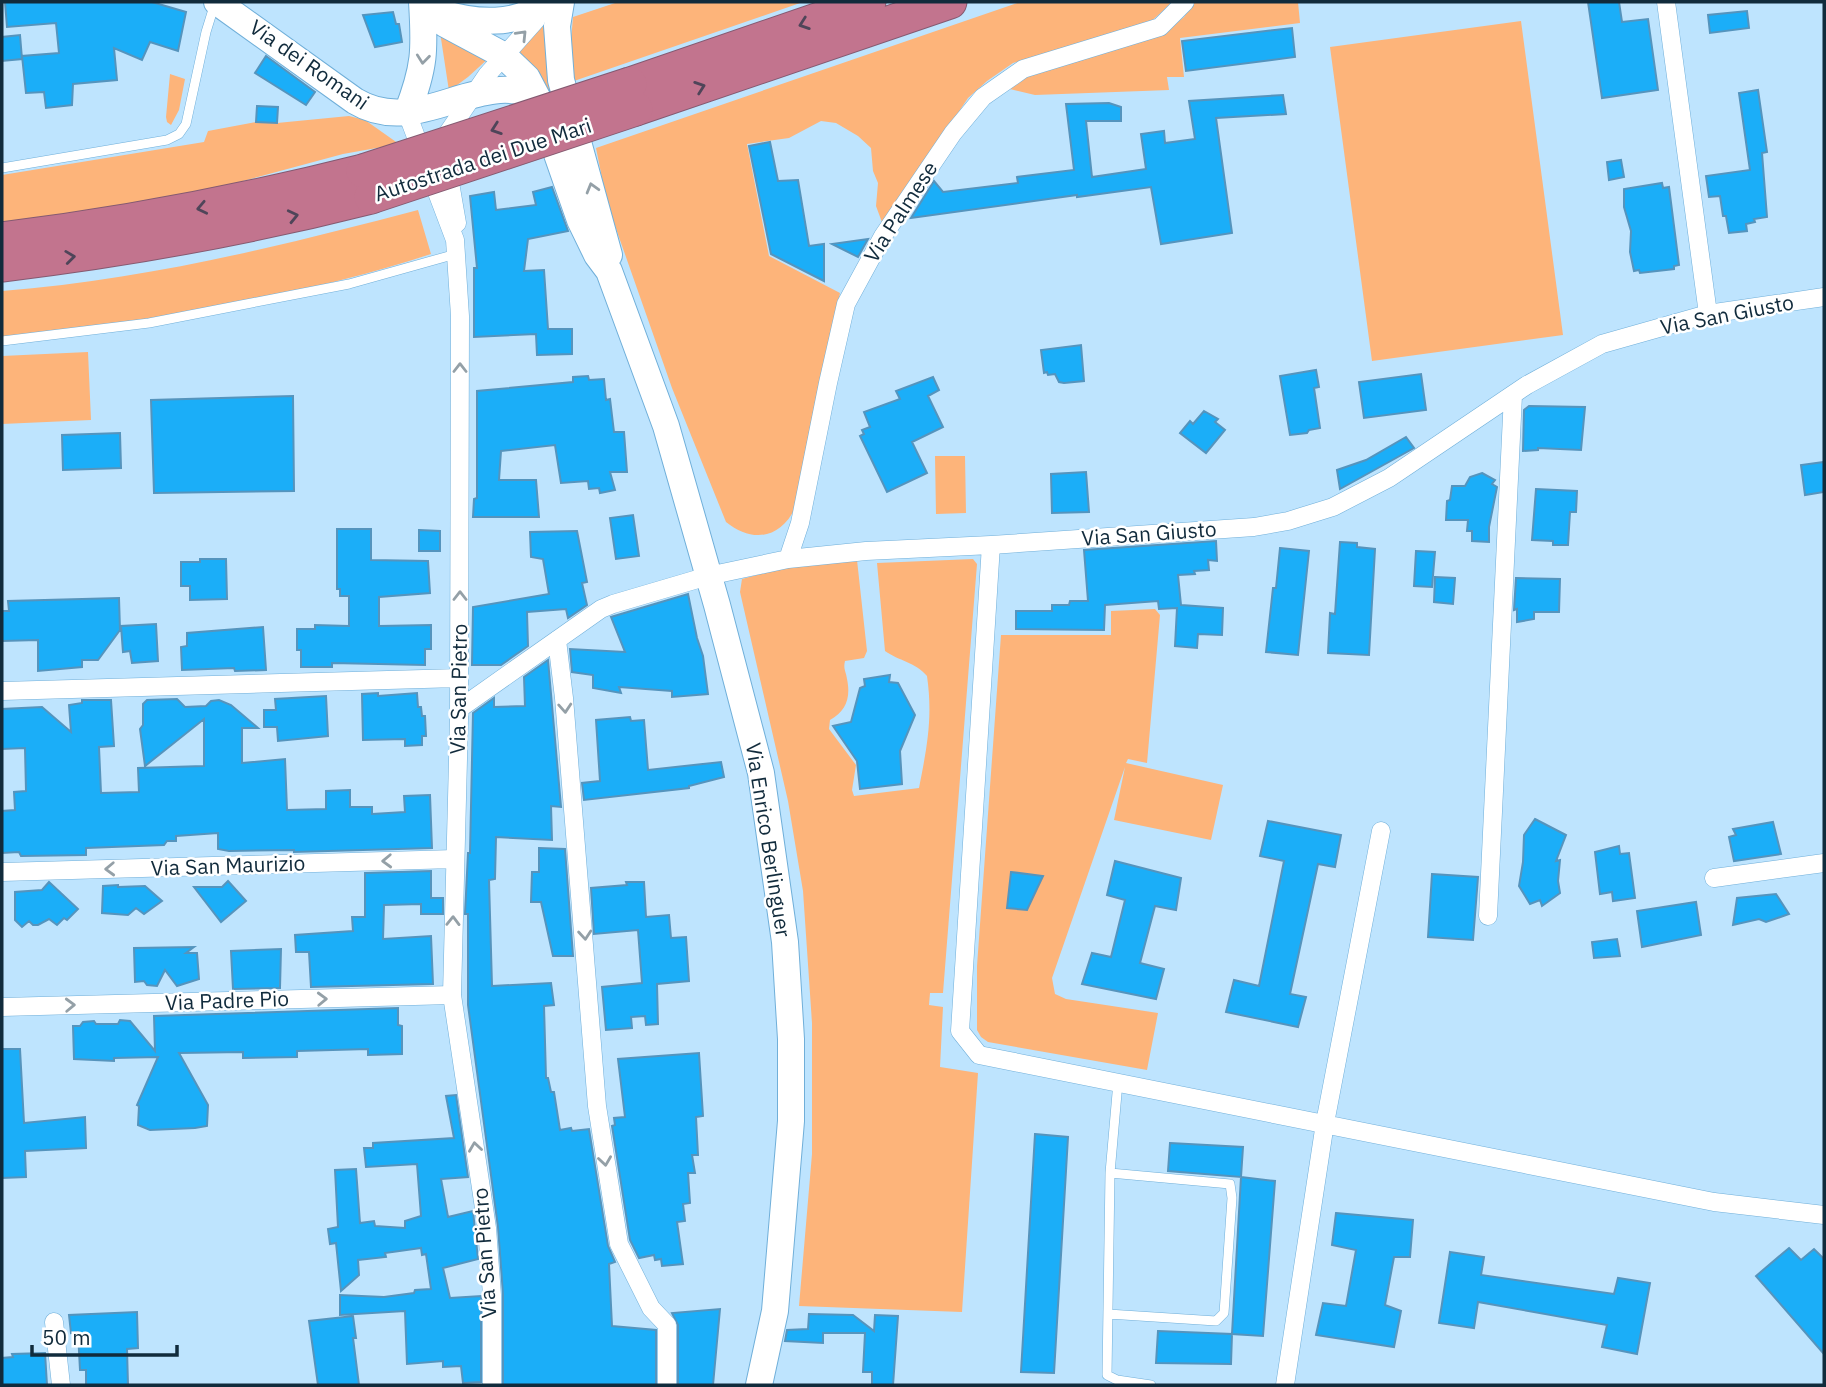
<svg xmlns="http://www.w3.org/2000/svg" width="1826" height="1387" font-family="'IBM Plex Sans',sans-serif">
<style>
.green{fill:#fdb47a}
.building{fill:#1baef8;stroke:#5594bd;stroke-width:2}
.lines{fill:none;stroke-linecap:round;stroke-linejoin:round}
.service-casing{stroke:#70afd9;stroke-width:10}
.minor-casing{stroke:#70afd9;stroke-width:19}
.secondary-casing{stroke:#70afd9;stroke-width:28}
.motorway-casing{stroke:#845a71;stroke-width:35}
.service{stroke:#fff;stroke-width:9}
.minor{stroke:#fff;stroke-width:18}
.secondary{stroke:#fff;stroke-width:26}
.motorway{stroke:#c2748e;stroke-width:33}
.motorway-bridge-casing{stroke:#845a71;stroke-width:35;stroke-linecap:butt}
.motorway-bridge{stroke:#c2748e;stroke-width:33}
.oneway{stroke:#4f4559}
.oneway2{stroke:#94a0a7}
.labels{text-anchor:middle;stroke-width:5;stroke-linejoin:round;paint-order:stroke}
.street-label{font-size:21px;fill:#112b3c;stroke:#fff}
</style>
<rect width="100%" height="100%" fill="#bee4fe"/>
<path class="green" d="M618,2H803L574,81L570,53L573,17Z
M1020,2H1173L1147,25L1013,63L987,81L968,98L883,225L876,206L878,183L873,171L871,148L858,136L836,123L821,121L789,138L747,144L769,256L840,293L796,506C782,538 753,544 726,522L672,388L607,203L596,148Z
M1194,2H1298L1300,23L1180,38L1184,77H1167L1169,90L1035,95L1006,88L1026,75L1167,31L1184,17Z
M550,17L556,100L513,55Z
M1521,21L1563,335L1372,361L1330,47Z
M440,32L490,57L468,77L449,91Z
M170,74L185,79L179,110L171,125L167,122L166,117Z
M349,116L365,120L399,144L343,154L191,195L100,211L2,223V175L204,142L208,131L256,122L277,123Z
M418,210L431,254C326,288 218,310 108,324C73,329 37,335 2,337V291C144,280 281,246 418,210Z
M88,352L91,420L2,424V356Z
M935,456H965L966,513L936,514Z
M973,559L977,564L943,993H930L929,1005L943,1007L940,1067L978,1073L962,1312L799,1306L812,1154V1023L803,891L788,801L740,592L742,579L798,564L807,566L857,560L867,651L864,658L845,661C843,669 846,671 847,679C851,698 846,711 830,720L829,729L856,765L852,790L854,796L919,788C927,747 933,718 927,676C915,662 899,661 885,651L877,563Z
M1155,609L1160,615L1147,763L1128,759L1126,763L1223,785L1211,840L1114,820L1125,767L1052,978L1055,994L1066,999L1158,1013L1147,1070L988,1042L981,1037L977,1030V966L1001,635H1111V611Z"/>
<path class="building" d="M5,2H152L186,12L178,51L150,42L142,60L114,48L117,80L73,84L72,105L46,108L44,92L26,93L22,56L59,53L56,23L7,27Z
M1588,2H1619L1622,22L1648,19L1658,90L1602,98Z
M1747,11L1749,28L1710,33L1708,15Z
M393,12L396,24H399L402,42L375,47L363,15Z
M1292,28L1295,57L1186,71L1182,41Z
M20,35L22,59L2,61V37Z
M266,56L315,92L306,105L255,73Z
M1758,90L1767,152L1762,153L1767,217L1754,219L1755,222L1746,224L1747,231L1729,233L1726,216H1723L1720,196L1709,197L1706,176L1750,170L1739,93Z
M1283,95L1286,114L1216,118L1232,233L1161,244L1151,187L1077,197V195L911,218L934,181L943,192L1018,183L1017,177L1074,170L1066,104L1109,103L1121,107V121H1086L1092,177L1146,169L1141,134L1164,131L1165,143L1195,139L1189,101Z
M257,106L278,107L277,123L256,122Z
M770,142L778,181L798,180L809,246L824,244V281L771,254L749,146Z
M1621,160L1624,177L1609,180L1607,162Z
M1662,183L1663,188L1669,187L1679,265L1674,266V269L1640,273L1639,270L1634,271L1630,252L1631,231L1624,207V189Z
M552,187L568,231L528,239L524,271L544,270L548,329H572V354L537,355L536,334L474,337V268H477L470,196L494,192L496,210L536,205L533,192Z
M868,239L858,257L832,244Z
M1081,345L1084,381L1064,383L1059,382L1055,374L1048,375L1047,372L1044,373L1041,350Z
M1316,370L1319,387L1314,388L1320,428L1309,430L1307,433L1290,435L1280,376Z
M1421,374L1426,410L1364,418L1359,382Z
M588,376L589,380L604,379L606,400L610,399L614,432H624L627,472H610L615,490L600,493L599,488L589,489L588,481L561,483L555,445L501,451L499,480H536L539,517H473L474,499L477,498V391L573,382V377Z
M933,377L939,390L928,396L943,427L912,442L927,473L887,492L860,436L864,434L862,430L870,427L864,412L900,399L896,391Z
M293,396L294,491L154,493L151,400Z
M1529,406L1585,407L1581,450L1538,448V450L1523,451L1524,410Z
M1204,411L1218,419L1215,422L1225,430L1206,453L1180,433L1190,421L1193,424Z
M120,433L121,468L63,470L62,435Z
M1406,437L1414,448L1340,489L1337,470L1366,460Z
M1824,462V492L1805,495L1801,465Z
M1086,472L1089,512L1052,513L1051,474Z
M1482,473L1495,480L1492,484L1497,487L1489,527V542L1472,541V531H1467L1468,520H1446L1447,501L1450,500L1452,486H1465L1470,477Z
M1536,489L1577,491L1576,512H1570L1568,545H1553V541L1532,540Z
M633,515L639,556L616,559L610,518Z
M337,529H371V560L428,561L430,593L379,597V626L431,625V649H425V665L332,663V667H301V650H297V629H315V625L349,626V596H340V589H337Z
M419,530L440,531V551H419Z
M577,531L587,582L582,583L587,605L568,618L566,609L527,612L528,646L501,665H472L473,607L549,594L543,559L531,557L530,532Z
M1216,541L1217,561L1208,560L1209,570L1194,571L1195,574L1178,575L1181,605L1223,608L1222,635L1198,634L1197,648L1175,646L1177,608L1159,609L1158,601L1105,605L1104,630L1016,629V611H1052V605H1069L1070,601H1088L1084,550Z
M1340,542L1357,543V547L1375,549L1369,655L1328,653L1330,613L1335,614Z
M1280,548L1309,551L1298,655L1266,652L1273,588H1276Z
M1416,551L1435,552L1432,587L1414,586Z
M200,559H226L227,599L190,600V586H181V562H200Z
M1435,577L1455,578L1453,604L1434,602Z
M1516,578L1560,579L1559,612H1534V619L1517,622V609L1514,610Z
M688,594L697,638L703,656L708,694L672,697V691L619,687L621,693L593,688V675L572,672L570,649L625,652L611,617Z
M119,598L120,630L98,660H82V667L38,671V640L2,641V611H9L8,601Z
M156,624L158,661L132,663L130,651L123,652L121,626Z
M263,627L266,670L235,671L234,668L182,670L181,647L187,646V633Z
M548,660L561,807L551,806L552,840L496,837L495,879L489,880L492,986L551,983L554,1005L544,1006L546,1078H548L551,1092H554L560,1130L571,1128L572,1131L589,1129L608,1246L615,1262L609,1264L612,1326L656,1330V1385H503V1294L498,1227L468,1005V914H465L468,853H470L473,713L494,698V707L525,706L524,677Z
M890,675L889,682L898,683L915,715L900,751L902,784L860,789L857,761L833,726L851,722L860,688L865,686L864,679Z
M378,693V696L417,693L418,707H421L422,716H425L426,736H422V745L405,746V739L363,740L362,694Z
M326,696L328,736L278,741L277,727H264V710H276L275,699Z
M177,699L185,707L206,706L211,701L219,700L231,705L258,728H242V763L285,759L287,810L326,809V791L350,790V807H372V814L405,812L404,796L430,795L432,848L294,852V850L229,851L218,849V833L176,836V841H167L164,845L86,848V855L21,856L19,852L2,853V811L15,810L14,792L26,791L25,748L2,749V709L42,707L71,732L69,705L82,703V700H111L114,746L99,747L101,793L139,792L138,768L204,766V719L145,766L140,729L143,725V704L147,700Z
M630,717L631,721L644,720L648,770L721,762L724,777L689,786V788L584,800L582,783L600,781L596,720Z
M1535,819L1566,835L1556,861L1560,860L1558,881L1560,893L1542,906L1540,900L1530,904L1519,886L1523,862L1524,835Z
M1268,821L1341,835L1335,867L1318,864L1290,994L1306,997L1298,1027L1226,1012L1234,980L1259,986L1284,861L1260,856Z
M1773,822L1781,854L1734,861L1729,837L1736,835L1733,829Z
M1619,846L1620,854L1629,853L1635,898L1613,901L1612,892L1600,894L1595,852Z
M539,848L565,849L573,956H553L541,902H531L532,872H539Z
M1115,861L1181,878L1176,910L1155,906L1140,963L1164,969L1156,999L1082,984L1092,953L1111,957L1125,900L1107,895Z
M431,871V898H443V914H421V904L384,905L383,939L431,936L433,984L311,987L309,952H296L295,935L353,931L352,917H365V873Z
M1011,872L1043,876L1027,910L1007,908Z
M1432,874L1478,877L1473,940L1428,937Z
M228,881L246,901L221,922L194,887H222Z
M49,882L78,909L67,920L64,918L57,925L49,919L38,925H33L29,921L22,927L15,920V892L42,890Z
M626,882H644L646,917L669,915L671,938L686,937L689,981L657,984L658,1024L646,1025L645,1016L631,1017L632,1028L606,1030L602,987L642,983L638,930L594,934L591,888L627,885Z
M118,885V887L145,886L162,901L144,914L136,908L128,915L102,913L103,886Z
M1776,894L1789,914L1766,922L1759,919L1733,925L1737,898Z
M1696,902L1701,935L1642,947L1637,911Z
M1617,939L1620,956L1594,958L1592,942Z
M194,947L186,953H197L199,979L177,986L165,970L157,986L147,985L144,981L135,982L134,948Z
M281,949L280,988L233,989L231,951Z
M398,1008V1025L402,1026V1054L368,1055V1049L297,1051V1057L243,1058V1052L179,1053L208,1105L207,1126L195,1128L150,1130L138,1125L139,1106L137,1105L158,1057L114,1058V1061L74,1059L73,1026H80L83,1022L94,1021L96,1024H118L120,1020L130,1021L155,1051L154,1016Z
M2,1049H20L24,1123L85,1117L86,1148L25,1151L26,1177L2,1178Z
M699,1053L703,1116L696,1117L698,1155H692L695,1173H688L690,1203L683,1204L685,1221L677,1222L683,1264L662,1266L661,1259L655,1260L654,1255L639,1258L630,1240L612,1126L615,1125L614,1118L625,1117L618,1059Z
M456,1095L468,1177L441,1179L448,1217L473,1211L478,1259L443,1268L450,1298L481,1296V1382L463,1383L461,1366L443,1367V1361L407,1364L405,1311L340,1315V1295L384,1297L414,1293L415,1290L431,1289L426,1254L422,1255L421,1248L385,1253L386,1257L358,1260L359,1275L341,1291L336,1243L330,1244L328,1229L338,1227L335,1170L356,1169L360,1223L374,1221L375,1226L405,1228V1221L421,1216L417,1164L366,1167L364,1148H373V1143L454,1138L446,1096Z
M1035,1134L1068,1137L1054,1373L1021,1372Z
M1170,1143L1243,1147L1241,1177L1168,1171Z
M1241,1177L1275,1181L1263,1336L1232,1334Z
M1336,1213L1413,1220L1410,1257H1394L1385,1305L1401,1311L1394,1347L1316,1335L1323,1303L1346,1306L1356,1250L1332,1245Z
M1789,1248L1801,1260L1814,1249L1824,1259V1354L1756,1276Z
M1450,1252L1484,1257L1481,1275L1614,1294L1618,1278L1650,1283L1637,1354L1602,1347L1607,1325L1478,1302L1474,1328L1439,1323Z
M720,1309L713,1385H678V1325L672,1313Z
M137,1312L138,1348L127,1349L128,1385H86V1370H80L78,1332L71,1333L69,1315Z
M809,1314L853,1315L874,1331L875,1315L898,1316L893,1385H872V1372H863L865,1333H823V1343L785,1341L787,1330L808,1329Z
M353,1316L356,1338H353L359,1385H318L309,1321Z
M1158,1331L1232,1334L1231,1364L1156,1363Z
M45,1353L47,1385H2V1358L13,1357L12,1354Z"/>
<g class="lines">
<g class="service-casing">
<path id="service" d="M2,168L167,140L179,134L186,124L206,32L215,3
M2,341L149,323L349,284L456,254
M1118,1082L1110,1173L1107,1375L1117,1380L1151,1385
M1108,1314L1216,1321L1224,1313L1232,1198L1230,1184L1110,1173"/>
</g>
<g class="minor-casing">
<path id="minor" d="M1666,2L1708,314
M407,113L455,240L460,316L459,720L452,995L487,1228L492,1295V1385
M457,223L444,148L447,134L487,75L536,20L541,8
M991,545L960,1031L979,1055L1714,1202L1824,1215
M788,559L800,523L828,383L846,304L883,236L953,133L983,97L1023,69L1160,27L1185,2
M557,640L564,698L597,1106L619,1244L651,1308L667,1325V1385
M2,691L459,678
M459,709L601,609L613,604L708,576L788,559L866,551L991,545L1254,527L1288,521L1333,507L1389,478L1527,385L1602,344L1708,314L1824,297
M2,872L455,859
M1714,878L1824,863
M1488,916L1513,395
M2,1007L452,995
M54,1322L61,1385
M1285,1385L1325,1123L1381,831"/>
</g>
<g class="secondary-casing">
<path id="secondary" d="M217,2L355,101C418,139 478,68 537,97
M561,2L557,26L561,80L609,255
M435,10L445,24L503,55L527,78L537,97L580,220L597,255L609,271L666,426L717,605L761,773L785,942L791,1039V1121L775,1311L759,1385
M443,13C474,23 519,27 544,2
M407,113C425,67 425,50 422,2"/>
</g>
<g class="motorway-casing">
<path id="motorway" d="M630,84L869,2
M636,109L950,2
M2,239C124,224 244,201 363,171
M2,265C127,250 249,228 371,197"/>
</g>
<use href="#service" class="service"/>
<use href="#minor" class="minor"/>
<use href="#secondary" class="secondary"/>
<use href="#motorway" class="motorway"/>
<g class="motorway-bridge-casing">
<path id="motorway-bridge" d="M363,171L630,84
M371,197L636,109"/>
</g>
<use href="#motorway-bridge" class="motorway-bridge"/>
</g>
<defs><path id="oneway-chevron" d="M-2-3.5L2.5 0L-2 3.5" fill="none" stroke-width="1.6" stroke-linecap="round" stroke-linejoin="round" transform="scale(1.75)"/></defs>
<g class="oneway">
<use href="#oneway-chevron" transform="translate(804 24) rotate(161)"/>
<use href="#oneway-chevron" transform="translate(700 87) rotate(-19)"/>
<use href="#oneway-chevron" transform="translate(496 129) rotate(161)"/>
<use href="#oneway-chevron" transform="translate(202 208) rotate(168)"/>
<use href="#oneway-chevron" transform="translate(293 216) rotate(-13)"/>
<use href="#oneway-chevron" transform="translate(70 257) rotate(-7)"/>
</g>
<g class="oneway2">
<use href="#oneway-chevron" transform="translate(522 35) rotate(-46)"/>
<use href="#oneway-chevron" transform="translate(423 59) rotate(96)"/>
<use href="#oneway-chevron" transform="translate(592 188) rotate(-106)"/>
<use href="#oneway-chevron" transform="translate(460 368) rotate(-90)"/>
<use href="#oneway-chevron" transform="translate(460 596) rotate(-90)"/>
<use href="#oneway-chevron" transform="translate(565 708) rotate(86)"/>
<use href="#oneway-chevron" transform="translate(387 861) rotate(178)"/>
<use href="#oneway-chevron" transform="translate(110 869) rotate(178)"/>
<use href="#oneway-chevron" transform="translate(453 921) rotate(-89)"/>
<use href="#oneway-chevron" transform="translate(585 935) rotate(85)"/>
<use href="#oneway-chevron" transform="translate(322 999) rotate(-2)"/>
<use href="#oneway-chevron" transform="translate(70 1005) rotate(-2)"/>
<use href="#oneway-chevron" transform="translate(475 1147) rotate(-98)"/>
<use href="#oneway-chevron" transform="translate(605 1161) rotate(82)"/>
</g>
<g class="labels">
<g class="street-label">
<text transform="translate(309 65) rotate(35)" y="7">Via dei Romani</text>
<text transform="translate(483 160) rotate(-18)" y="7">Autostrada dei Due Mari</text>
<text transform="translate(901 212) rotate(-57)" y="7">Via Palmese</text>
<text transform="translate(1727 315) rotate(-11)" y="7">Via San Giusto</text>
<text transform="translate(1149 534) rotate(-4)" y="7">Via San Giusto</text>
<text transform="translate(459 689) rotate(-89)" y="7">Via San Pietro</text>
<text transform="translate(768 840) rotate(81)" y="7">Via Enrico Berlinguer</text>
<text transform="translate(228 866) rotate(-2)" y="7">Via San Maurizio</text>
<text transform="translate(227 1001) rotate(-2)" y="7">Via Padre Pio</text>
<text transform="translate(485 1253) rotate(-94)" y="7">Via San Pietro</text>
</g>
</g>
<rect width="1826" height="1387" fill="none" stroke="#112b3c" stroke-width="7"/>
<path d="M32 1345v10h145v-10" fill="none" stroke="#112b3c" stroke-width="3.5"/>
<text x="42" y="1345" font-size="21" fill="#112b3c" stroke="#ffffff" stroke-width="5" paint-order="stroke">50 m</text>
</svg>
